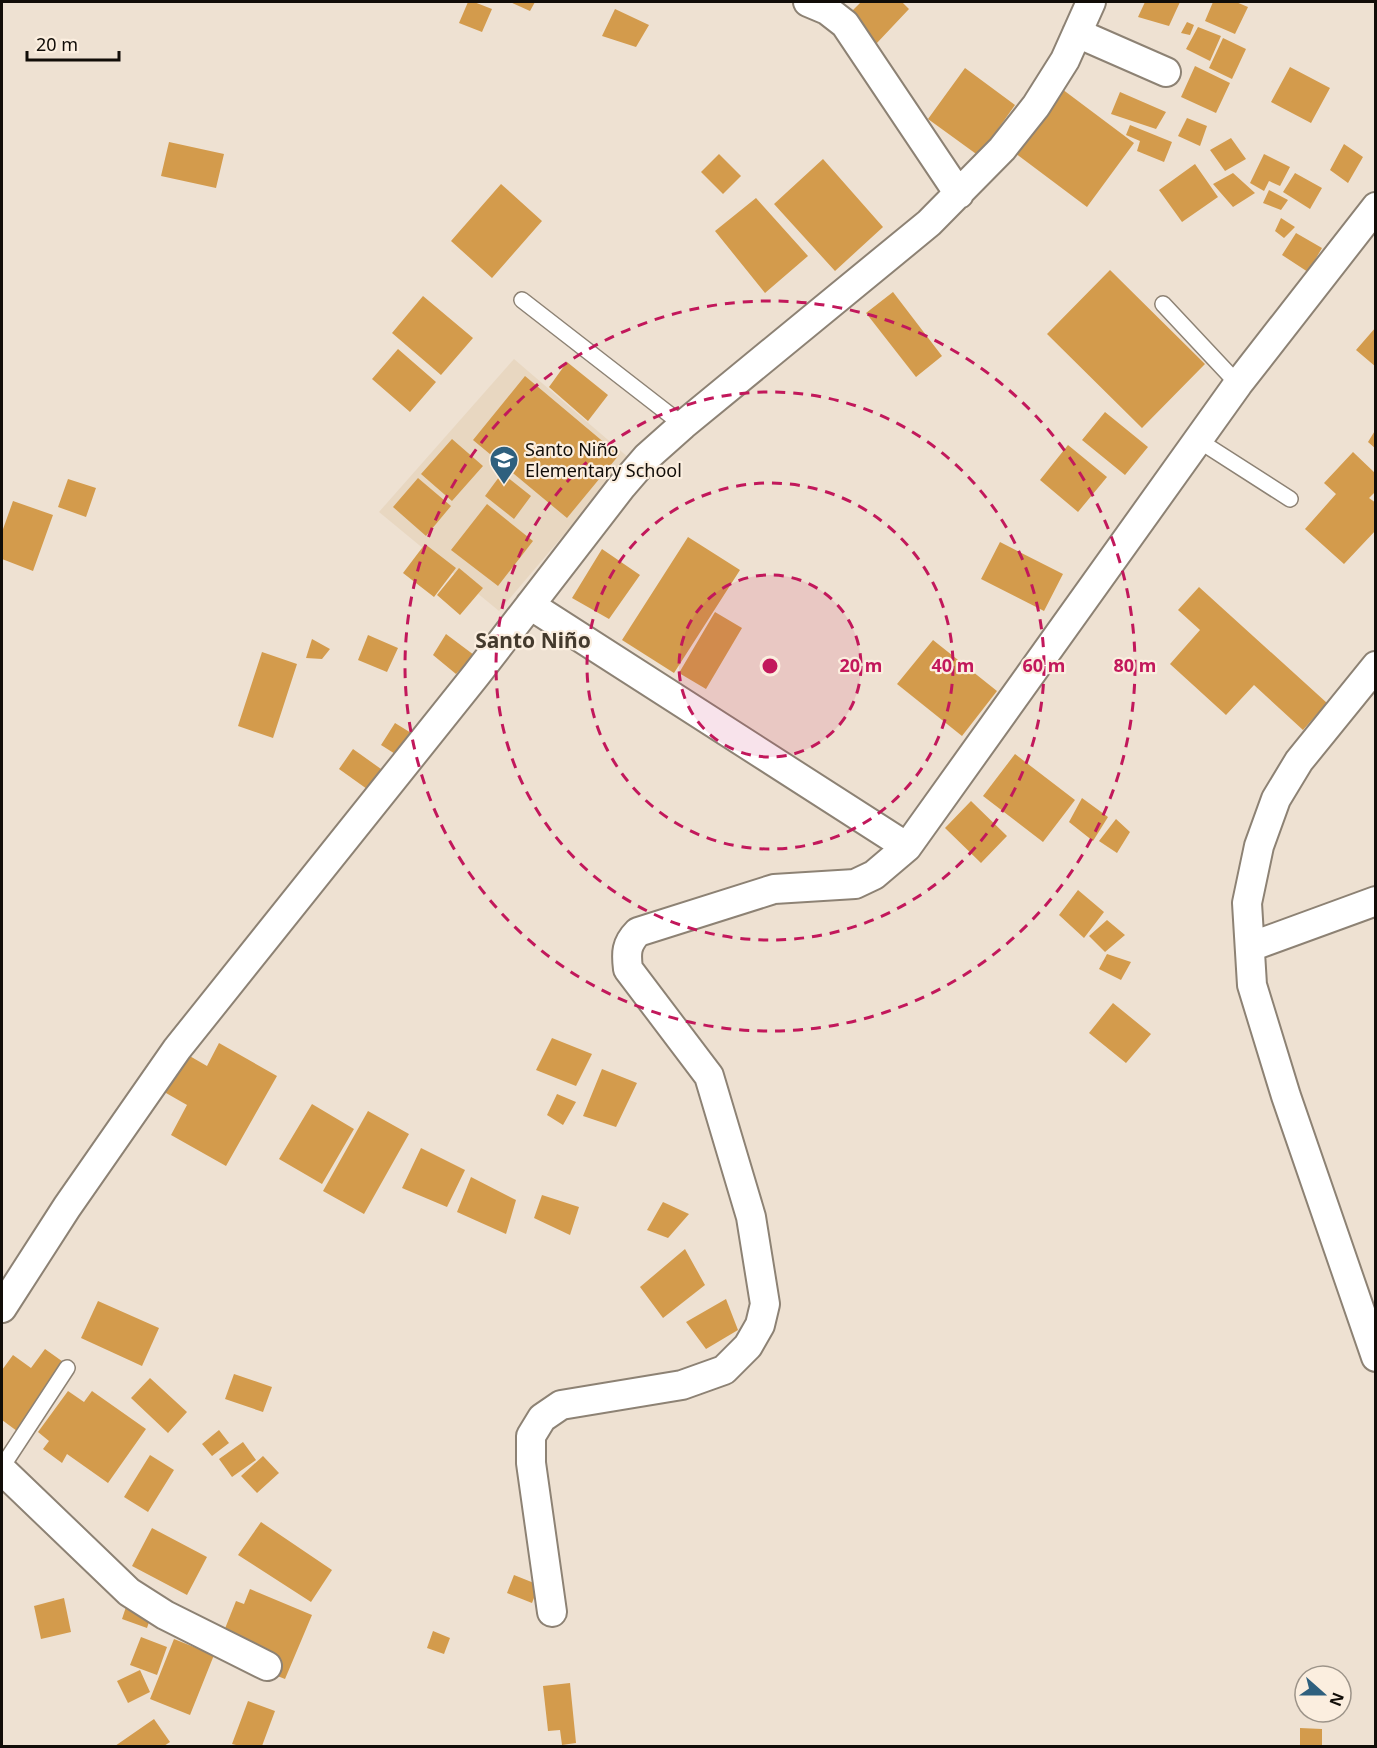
<svg xmlns="http://www.w3.org/2000/svg" width="1377" height="1748" font-family="'Noto Sans',sans-serif">
<style>
.built{fill:#e8d7c1}
.building{fill:#d39b4c}
.lines{fill:none;stroke-linecap:round;stroke-linejoin:round}
.lane-casing{stroke:#8d8274;stroke-width:18}
.street-casing{stroke:#8d8274;stroke-width:32}
.lane{stroke:#fff;stroke-width:15}
.street{stroke:#fff;stroke-width:28}
.ring{fill:none;stroke:#c2185b;stroke-width:3;stroke-dasharray:10 8}
.labels{text-anchor:middle;stroke-width:4.5;stroke-linejoin:round;paint-order:stroke}
.poi-label{font-size:18px;fill:#110d08;stroke:#fbeedf;text-anchor:start}
.quarter-label{font-size:21px;font-weight:bold;fill:#443a2d;stroke:#fbeedf}
.centre{fill:#c2185b;stroke:#fbeedf;stroke-width:3}
.ring-label{font-size:18px;text-anchor:middle;font-weight:bold;fill:#c2185b;stroke:#fbeedf;stroke-width:4.5;stroke-linejoin:round;paint-order:stroke}
</style>
<rect width="100%" height="100%" fill="#eee1d2"/>
<path class="built" d="M514,359L629,458L499,611L379,512Z"/>
<path class="building" d="M468,2H474L492,9L482,32L459,23Z
M510,2H535L530,11Z
M861,2H902L909,9L876,44L847,16Z
M1145,2H1180L1169,26L1138,17Z
M1213,2H1236L1248,7L1235,34L1205,21Z
M615,9L649,25L636,47L602,36Z
M1187,22L1194,25L1190,35L1181,33Z
M1198,27L1221,36L1210,61L1186,49Z
M1223,38L1246,49L1232,79L1209,68Z
M1195,66L1230,83L1216,113L1181,97Z
M1290,67L1330,88L1311,123L1271,102Z
M965,68L1015,105L979,156L928,119Z
M1062,89L1134,143L1087,207L1015,153Z
M1120,92L1166,112L1156,129L1111,114Z
M1187,118L1207,126L1200,146L1178,136Z
M1130,125L1172,142L1164,162L1137,151L1140,141L1126,135Z
M1231,138L1246,159L1225,171L1210,150Z
M169,142L224,154L216,188L161,176Z
M1344,144L1363,157L1348,183L1330,170Z
M719,154L741,176L723,194L701,172Z
M1264,154L1290,167L1280,186L1269,181L1264,191L1250,183Z
M823,159L883,227L835,271L774,204Z
M1195,164L1218,197L1182,222L1159,190Z
M1233,173L1255,193L1233,207L1213,184Z
M1295,173L1322,188L1310,209L1283,192Z
M501,184L542,221L492,278L451,241Z
M1269,190L1288,200L1281,210L1263,203Z
M756,198L808,256L765,293L715,231Z
M1281,218L1295,227L1284,238L1275,231Z
M1296,233L1322,248L1308,272L1282,255Z
M1110,270L1205,364L1142,428L1047,334Z
M893,292L942,356L916,377L866,313Z
M423,296L473,338L441,375L392,333Z
M1376,327V367L1356,350Z
M398,349L436,382L410,412L372,379Z
M567,362L608,395L588,421L549,387Z
M525,376L619,455L567,518L473,440Z
M1105,412L1148,447L1125,475L1082,440Z
M1376,429V449L1368,442Z
M452,439L483,466L452,501L421,474Z
M1068,445L1107,477L1078,512L1040,480Z
M1353,452L1376,474V491L1369,498L1376,503V530L1344,564L1305,529L1336,494L1324,483Z
M502,473L531,496L514,519L485,496Z
M418,478L451,506L426,536L393,507Z
M68,479L96,488L86,517L58,507Z
M13,501L53,515L33,571L2,559V532Z
M487,504L533,541L498,586L451,550Z
M688,537L740,570L674,673L622,640Z
M1000,542L1063,574L1044,611L981,579Z
M425,544L456,568L434,597L403,573Z
M602,549L640,575L609,619L572,598Z
M459,568L483,588L460,615L437,595Z
M1199,587L1327,703L1303,730L1254,685L1226,715L1170,664L1200,630L1178,610Z
M715,612L742,628L706,689L679,673Z
M446,634L474,655L456,674L433,655Z
M368,635L398,648L387,672L358,660Z
M312,639L330,649L322,659L306,658Z
M933,640L997,691L962,736L897,684Z
M262,652L297,664L273,738L238,726Z
M395,723L416,736L400,757L381,745Z
M353,749L381,769L367,789L339,769Z
M1015,754L1075,800L1043,842L983,796Z
M1082,798L1108,817L1093,841L1069,822Z
M971,801L1007,836L981,863L945,828Z
M1116,819L1130,832L1117,853L1099,841Z
M1078,890L1104,912L1084,938L1059,915Z
M1107,920L1125,935L1105,952L1089,936Z
M1107,954L1131,962L1121,980L1099,969Z
M1113,1003L1151,1034L1126,1063L1089,1033Z
M552,1038L592,1054L576,1086L536,1070Z
M219,1043L277,1076L226,1166L171,1135L187,1105L159,1089L181,1051L207,1066Z
M602,1069L637,1083L616,1127L583,1116Z
M557,1094L576,1102L563,1125L547,1115Z
M312,1104L354,1129L322,1184L279,1159Z
M368,1111L409,1134L364,1214L323,1191Z
M421,1148L465,1170L447,1207L402,1188Z
M471,1177L516,1200L506,1234L457,1212Z
M542,1195L579,1207L570,1235L534,1218Z
M663,1202L689,1214L668,1238L647,1230Z
M685,1249L705,1285L663,1318L640,1287Z
M726,1299L738,1330L706,1349L686,1322Z
M98,1301L159,1328L142,1366L81,1338Z
M45,1349L66,1364L17,1431L2,1420V1370L13,1355L31,1368Z
M234,1374L272,1387L263,1412L225,1399Z
M150,1378L187,1412L168,1433L131,1398Z
M68,1391L84,1402L92,1391L146,1429L108,1483L67,1454L62,1463L43,1449L49,1441L38,1432Z
M219,1430L229,1443L212,1456L202,1444Z
M243,1442L256,1460L232,1477L219,1459Z
M150,1455L174,1470L148,1512L124,1497Z
M263,1456L279,1473L257,1493L241,1476Z
M261,1522L332,1570L311,1602L238,1555Z
M152,1528L207,1557L187,1595L132,1566Z
M514,1575L539,1585L532,1603L507,1593Z
M250,1589L312,1615L285,1679L222,1654L224,1631L236,1601L244,1604Z
M64,1598L71,1632L41,1639L34,1606Z
M127,1604L152,1613L147,1628L122,1619Z
M433,1631L450,1638L444,1654L427,1648Z
M141,1637L167,1647L157,1675L130,1665Z
M174,1639L214,1655L190,1715L150,1699Z
M140,1670L150,1692L128,1703L117,1681Z
M570,1683L576,1743L562,1745L560,1730L548,1731L543,1686Z
M248,1701L275,1711L262,1746H240L232,1744Z
M154,1719L170,1742L164,1746H115Z
M1300,1728L1322,1729V1746H1300Z"/>
<g class="lines">
<g class="lane-casing">
<path id="lane" d="M522,300L683,425
M1163,304L1238,384
M1198,440L1290,499
M2,1467L67,1368"/>
</g>
<g class="street-casing">
<path id="street" d="M808,2L827,10L845,24L959,194
M1077,33L1166,72
M530,605L907,847L1238,384L1376,207
M1376,666L1299,761L1276,799L1259,846L1247,903L1252,985L1286,1096L1376,1357
M1250,947L1376,901
M2,1308L67,1207L177,1049L476,675L622,486L647,457L683,425L929,223L1002,149L1036,106L1065,60L1091,2
M2,1470L129,1592L165,1615L267,1666
M552,1612L531,1463V1436L542,1418L561,1405L682,1385L724,1370L748,1346L760,1325L765,1304L751,1217L709,1076L628,969C626,953 626,944 638,932L774,889L855,884L874,875L907,847"/>
</g>
<use href="#lane" class="lane"/>
<use href="#street" class="street"/>
</g>
<circle cx="770" cy="666" r="91" fill="#c2185b" fill-opacity=".12"/>
<g class="ring">
<circle cx="770" cy="666" r="91"/>
<circle cx="770" cy="666" r="183"/>
<circle cx="770" cy="666" r="274"/>
<circle cx="770" cy="666" r="365"/>
</g>
<defs>
<g id="school-pin" transform="scale(1.5)"><path d="M0 17L-7.5 6A9.5 9.5 0 1 1 7.5 6Z" fill="#2f607e" stroke="#fbeedf"/><path d="M0-5L7-2L0 1L-7-2ZM-4 1L0 2.5L4 1V4Q0 6-4 4Z" fill="#fff"/></g>
</defs>
<g fill-rule="evenodd">
<use href="#school-pin" x="504" y="460"/>
</g>
<g class="labels">
<g class="poi-label">
<text x="525" y="456">Santo Niño<tspan x="525" dy="21">Elementary School</tspan></text>
</g>
<g class="quarter-label">
<text x="533" y="648">Santo Niño</text>
</g>
</g>
<circle cx="770" cy="666" r="9" class="centre"/>
<g class="ring-label">
<text x="861" y="672">20 m</text>
<text x="953" y="672">40 m</text>
<text x="1044" y="672">60 m</text>
<text x="1135" y="672">80 m</text>
</g>
<rect width="1377" height="1748" fill="none" stroke="#110d08" stroke-width="6"/>
<g transform="translate(1323 1694) rotate(111)"><circle r="28" fill="#fbeedf" stroke="#9d9489" stroke-width="1.5"/>
<path d="M0-4.5L10 22L0 15L-10 22Z" fill="#2f607e"/>
<text y="-9" font-size="16" font-weight="bold" text-anchor="middle" fill="#110d08">N</text>
</g>
<path d="M27 51v9h92v-9" fill="none" stroke="#110d08" stroke-width="3"/>
<text x="36" y="51" font-size="18" fill="#110d08" stroke="#fbeedf" stroke-width="4.5" paint-order="stroke">20 m</text>
</svg>
